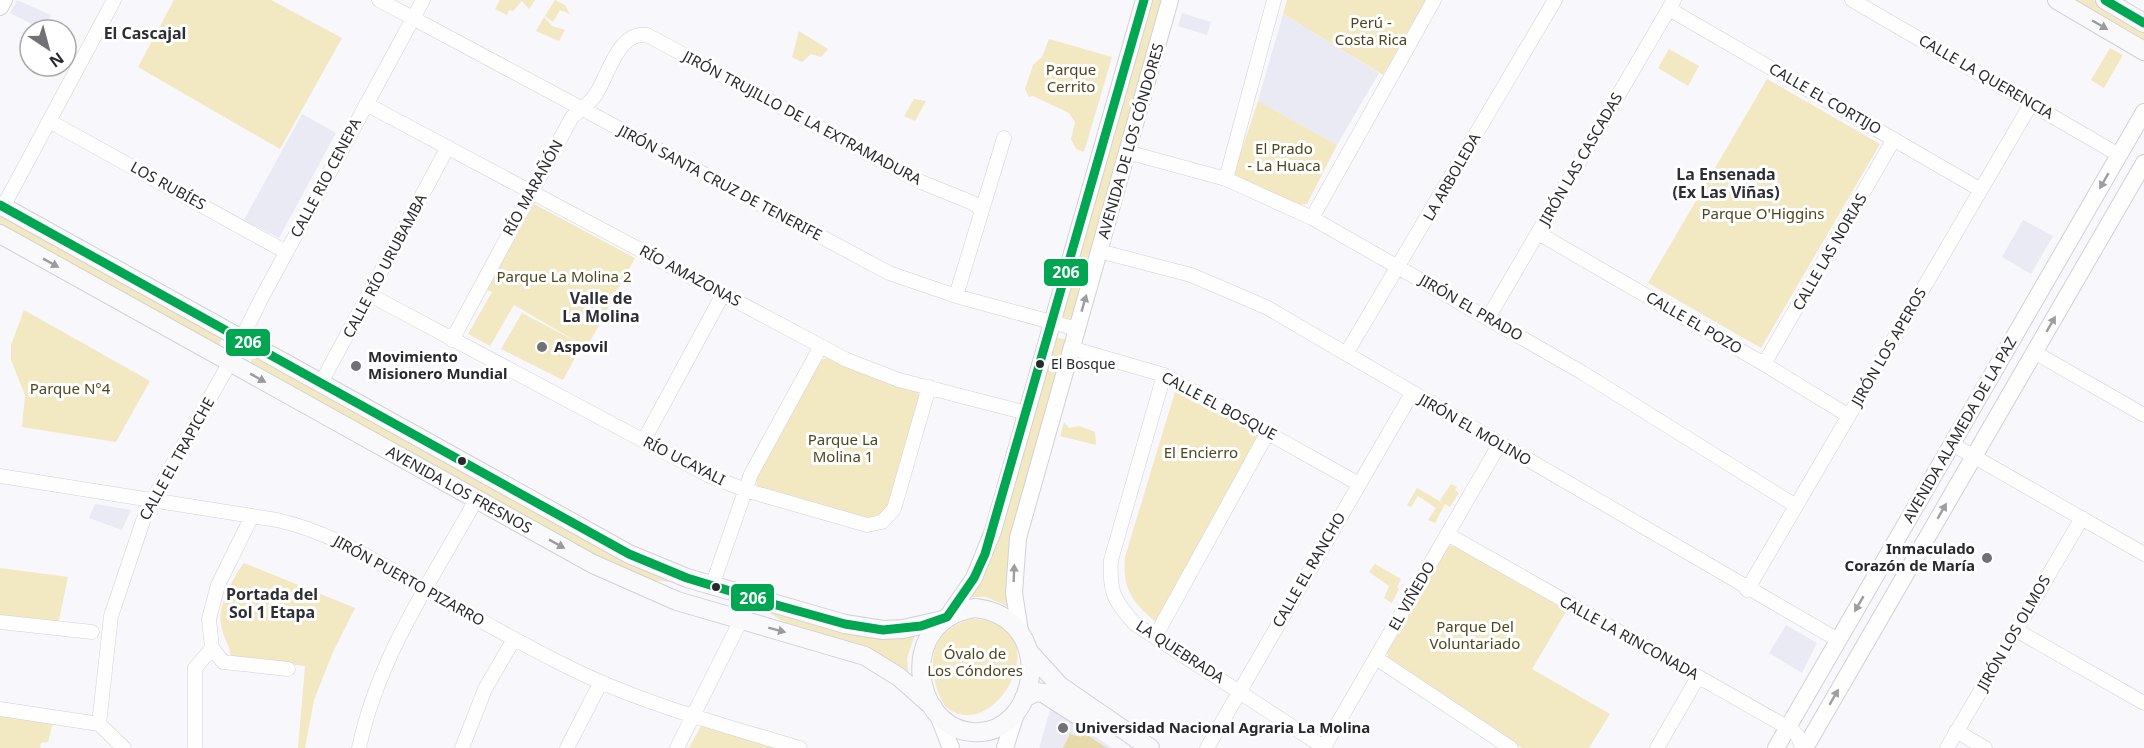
<svg xmlns="http://www.w3.org/2000/svg" width="2144" height="748" font-family="'Noto Sans',sans-serif">
<style>
.built{fill:#eaeaf5}
.green{fill:#f2e8c2}
.forest{fill:#e6daab}
.lines{fill:none;stroke-linecap:round;stroke-linejoin:round}
.minor-casing{stroke:#d2d2d6;stroke-width:15}
.tertiary-casing{stroke:#d2d2d6;stroke-width:18}
.secondary-casing{stroke:#d2d2d6;stroke-width:20}
.minor{stroke:#fefeff;stroke-width:14}
.tertiary{stroke:#fefeff;stroke-width:16}
.secondary{stroke:#f9f9fc;stroke-width:18}
.bus-1-casing{stroke:#fff;stroke-width:14}
.bus-1{stroke:#00a651;stroke-width:9}
.oneway{fill:#9b9b9e}
.oneway2{fill:#9e9ea0}
.poi-dot{fill:#707175;stroke:#fff;stroke-width:2}
.bus-dot{fill:#28292c;stroke:#fff;stroke-width:2}
.labels{text-anchor:middle;stroke-width:6;stroke-linejoin:round;paint-order:stroke}
.bus-label{font-size:14px;fill:#28292c;stroke:#fff;text-anchor:start}
.park-label{font-size:15px;fill:#4f451f;stroke:#fff}
.street-label{font-size:15px;fill:#28292c;stroke:#fff}
.poi-label{font-size:15px;font-weight:bold;fill:#28292c;stroke:#fff;text-anchor:start}
.neighbourhood-label{font-size:16px;font-weight:bold;fill:#2e2e35;stroke:#fff}
.line-badge{stroke:#fff;stroke-width:2}
.badge-label{font-size:16px;text-anchor:middle;font-weight:bold;fill:#fff}
</style>
<rect width="100%" height="100%" fill="#f7f7fc"/>
<path class="built" d="M17,0L51,15L43,30L10,13Z
M1182,13L1211,22L1207,35L1178,26Z
M1283,14L1379,73L1337,145L1258,101Z
M302,114L336,133L279,238L244,220Z
M2023,220L2053,236L2031,274L2002,257Z
M95,504L131,510L122,530L89,518Z
M1786,625L1817,643L1802,673L1769,653Z
M1051,707L1112,748H1039Z"/>
<path class="green" d="M174,0H271L342,38L280,149L138,67Z
M500,0H535L529,9L522,1L513,11L509,10L507,15L495,9Z
M555,0L565,5L570,14L560,10L553,22L545,16Z
M1151,0H1164L1072,318L1068,320L1062,316Z
M1287,0H1426L1383,75L1283,14Z
M2069,0H2094L2144,30V40L2127,29L2117,28Z
M544,17L552,26L565,30L559,41L536,31Z
M799,31L828,49L821,57L811,54L802,62L792,57Z
M1049,39L1112,57L1084,152L1076,149L1071,139L1075,122L1069,113L1033,96L1029,97L1025,89L1033,65L1042,57Z
M2110,48L2123,55L2104,88L2091,80Z
M1669,49L1699,66L1688,86L1658,68Z
M1767,79L1880,144L1761,348L1648,283Z
M914,99L926,101L915,121L904,116Z
M1258,101L1337,145L1307,204L1300,205L1238,179L1234,173Z
M534,204L635,258L587,347L582,345L563,380L501,349L522,313L581,344L514,305L490,346L468,334L492,292L487,290Z
M0,213L222,337L219,346L0,228Z
M24,310L150,381L116,442L22,427L25,395L11,360V345Z
M1055,337L1067,340L1012,536L1008,555L1010,607L986,597H969L981,580L994,550Z
M259,357L683,583L638,579L251,364V360Z
M828,357L917,390L921,397L888,510L873,520L757,487L756,478L819,361Z
M1175,392L1260,435L1157,623C1133,603 1122,589 1125,557Z
M1064,422L1069,428L1079,426L1095,432L1096,445L1060,436Z
M1451,484L1457,487L1455,490L1459,493L1450,507L1445,504L1435,523L1428,520L1436,508L1418,496L1411,507L1407,505L1417,488L1443,503L1440,500Z
M1454,545L1567,610L1532,669L1610,714L1589,748H1522L1388,657L1387,651L1447,547Z
M244,563L355,608L333,652L314,700L305,748H298L305,666L231,657C230,645 223,637 221,625C217,607 234,576 244,563Z
M1375,564L1401,579L1397,587L1399,589L1392,603L1384,598L1389,586L1369,572Z
M0,568L68,577L58,625L0,620Z
M754,604L916,632L907,658L909,678L796,629Z
M971,619C1064,619 997,748 946,707C940,699 936,688 934,677C929,647 941,628 971,619Z
M0,714L53,723L48,742L41,743L40,748H0Z
M701,726L780,748H689Z"/>
<path class="forest" d="M1078,729L1107,748H1063L1070,734L1081,737Z"/>
<g class="lines">
<g class="minor-casing">
<path id="minor" d="M379,0L889,273L956,296L1077,329
M1852,0L2119,155
M1669,9L1981,190
M366,104L847,360L899,380L1027,413
M49,121L286,252
M1127,152L1226,179L1312,218L1583,373L1796,506
M1226,179L1274,0
M3,207L114,0
M1312,218L1434,0
M1538,233L1764,364L1849,416
M1099,251L1191,275L1266,307L1838,640
M370,295L708,475L745,490L867,525L882,522L894,509L929,387
M956,296L1004,138
M1488,318L1674,0
M452,340L572,117C580,110 591,103 596,94C609,74 618,31 647,35L921,182L973,203L982,210
M1071,348L1164,375L1359,484
M2034,352L2144,415
M1346,354L1555,0
M1764,364L1894,139
M1164,375L1111,560C1109,592 1114,601 1135,624L1325,748
M321,383L448,147
M644,440L723,294
M1952,444L2144,554
M0,476L277,520C327,531 369,557 413,582C462,610 510,638 560,663C636,702 719,724 800,748
M1447,534L1792,730L1798,736L1802,748
M712,586L751,474L821,346
M1747,590L2031,104
M0,622L92,632
M2016,630L2144,703
M1155,637L1268,432
M212,648L209,619L218,585L252,516
M212,648L223,662L288,669
M1376,658L1511,748
M0,709L99,724L124,748
M99,724L111,616L146,512L230,362L261,299L423,0
M1956,731L1985,748
M195,746V668L212,648
M1324,747L1499,445
M359,748C378,657 432,579 476,500
M462,748L485,689L514,639
M567,748L601,682
M677,748L741,620
M1207,748L1412,393
M1657,748L1698,677
M1947,748L2082,518"/>
</g>
<g class="tertiary-casing">
<path id="tertiary" d="M0,7L4,0
M947,617L974,578L993,531L1144,0
M1020,631L1014,593L1018,538L1170,0
M937,713L951,748
M1005,748L1017,710
M1776,748L2144,112
M1805,748L2144,163"/>
</g>
<g class="secondary-casing">
<path id="secondary" d="M2057,0L2144,51
M2105,0L2144,23
M0,205L629,554L687,578L845,624L883,630L903,629L943,620
M0,234L593,564L677,601L865,656L899,677L933,707
M975,608C1059,617 1039,738 972,732C911,727 897,619 975,608Z
M1030,653L1060,686L1150,748
M1024,698L1036,692L1043,693L1093,725"/>
</g>
<use href="#minor" class="minor"/>
<use href="#tertiary" class="tertiary"/>
<use href="#secondary" class="secondary"/>
<g class="bus-1-casing">
<path id="bus-1" d="M2105,0L2144,23
M0,205L629,554L687,578L773,604L845,624L883,630L921,626L947,617L974,578L985,554L1144,0"/>
</g>
<use href="#bus-1" class="bus-1"/>
</g>
<defs><path id="oneway-solid" d="M-6-.8H1V-3.2L6.5 0L1 3.2V.8H-6Z" transform="scale(1.5)"/></defs>
<g class="oneway">
<use href="#oneway-solid" transform="translate(2100 25) rotate(30)"/>
<use href="#oneway-solid" transform="translate(51 263) rotate(29)"/>
<use href="#oneway-solid" transform="translate(258 378) rotate(29)"/>
<use href="#oneway-solid" transform="translate(557 544) rotate(29)"/>
<use href="#oneway-solid" transform="translate(777 630) rotate(15)"/>
</g>
<g class="oneway2">
<use href="#oneway-solid" transform="translate(2104 181) rotate(120)"/>
<use href="#oneway-solid" transform="translate(1084 303) rotate(-74)"/>
<use href="#oneway-solid" transform="translate(2051 324) rotate(-60)"/>
<use href="#oneway-solid" transform="translate(1942 511) rotate(-60)"/>
<use href="#oneway-solid" transform="translate(1014 573) rotate(-88)"/>
<use href="#oneway-solid" transform="translate(1859 604) rotate(120)"/>
<use href="#oneway-solid" transform="translate(1834 697) rotate(-60)"/>
</g>
<g class="poi-dot">
<circle cx="542" cy="347" r="6"/>
<circle cx="356" cy="366" r="6"/>
<circle cx="1987" cy="558" r="6"/>
<circle cx="1063" cy="728" r="6"/>
</g>
<g class="bus-dot">
<circle cx="1040" cy="364" r="5"/>
<circle cx="462" cy="461" r="5"/>
<circle cx="716" cy="587" r="5"/>
</g>
<g class="labels">
<g class="bus-label">
<text x="1051" y="369">El Bosque</text>
</g>
<g class="park-label">
<text x="1371" y="28">Perú -<tspan x="1371" dy="17">Costa Rica</tspan></text>
<text x="1071" y="75">Parque<tspan x="1071" dy="17">Cerrito</tspan></text>
<text x="1284" y="154">El Prado<tspan x="1284" dy="17">- La Huaca</tspan></text>
<text x="1763" y="219">Parque O'Higgins</text>
<text x="564" y="282">Parque La Molina 2</text>
<text x="70" y="394">Parque N°4</text>
<text x="843" y="445">Parque La<tspan x="843" dy="17">Molina 1</tspan></text>
<text x="1201" y="458">El Encierro</text>
<text x="1475" y="632">Parque Del<tspan x="1475" dy="17">Voluntariado</tspan></text>
<text x="975" y="659">Óvalo de<tspan x="975" dy="17">Los Cóndores</tspan></text>
</g>
<g class="street-label">
<text transform="translate(1986 77) rotate(30)" y="5">CALLE LA QUERENCIA</text>
<text transform="translate(1825 99) rotate(30)" y="5">CALLE EL CORTIJO</text>
<text transform="translate(802 118) rotate(28)" y="5">JIRÓN TRUJILLO DE LA EXTRAMADURA</text>
<text transform="translate(1131 141) rotate(-74)" y="5">AVENIDA DE LOS CÓNDORES</text>
<text transform="translate(1581 159) rotate(-60)" y="5">JIRÓN LAS CASCADAS</text>
<text transform="translate(1452 177) rotate(-60)" y="5">LA ARBOLEDA</text>
<text transform="translate(326 178) rotate(-62)" y="5">CALLE RIO CENEPA</text>
<text transform="translate(720 183) rotate(28)" y="5">JIRÓN SANTA CRUZ DE TENERIFE</text>
<text transform="translate(168 186) rotate(29)" y="5">LOS RUBÍES</text>
<text transform="translate(533 188) rotate(-61)" y="5">RÍO MARAÑÓN</text>
<text transform="translate(1830 252) rotate(-60)" y="5">CALLE LAS NORIAS</text>
<text transform="translate(385 266) rotate(-62)" y="5">CALLE RÍO URUBAMBA</text>
<text transform="translate(690 276) rotate(28)" y="5">RÍO AMAZONAS</text>
<text transform="translate(1471 308) rotate(30)" y="5">JIRÓN EL PRADO</text>
<text transform="translate(1694 323) rotate(30)" y="5">CALLE EL POZO</text>
<text transform="translate(1889 347) rotate(-60)" y="5">JIRÓN LOS APEROS</text>
<text transform="translate(1219 406) rotate(28)" y="5">CALLE EL BOSQUE</text>
<text transform="translate(1475 430) rotate(30)" y="5">JIRÓN EL MOLINO</text>
<text transform="translate(1960 430) rotate(-60)" y="5">AVENIDA ALAMEDA DE LA PAZ</text>
<text transform="translate(177 459) rotate(-61)" y="5">CALLE EL TRAPICHE</text>
<text transform="translate(684 461) rotate(27)" y="5">RÍO UCAYALI</text>
<text transform="translate(459 490) rotate(29)" y="5">AVENIDA LOS FRESNOS</text>
<text transform="translate(1309 570) rotate(-60)" y="5">CALLE EL RANCHO</text>
<text transform="translate(409 581) rotate(29)" y="5">JIRÓN PUERTO PIZARRO</text>
<text transform="translate(1412 596) rotate(-60)" y="5">EL VIÑEDO</text>
<text transform="translate(2014 633) rotate(-60)" y="5">JIRÓN LOS OLMOS</text>
<text transform="translate(1629 638) rotate(29)" y="5">CALLE LA RINCONADA</text>
<text transform="translate(1180 652) rotate(33)" y="5">LA QUEBRADA</text>
</g>
<g class="poi-label">
<text x="554" y="352">Aspovil</text>
<text x="368" y="362">Movimiento<tspan x="368" dy="17">Misionero Mundial</tspan></text>
<text x="1975" y="554" text-anchor="end">Inmaculado<tspan x="1975" dy="17">Corazón de María</tspan></text>
<text x="1075" y="733">Universidad Nacional Agraria La Molina</text>
</g>
<g class="neighbourhood-label">
<text x="145" y="39">El Cascajal</text>
<text x="1726" y="180">La Ensenada<tspan x="1726" dy="18">(Ex Las Viñas)</tspan></text>
<text x="601" y="304">Valle de<tspan x="601" dy="18">La Molina</tspan></text>
<text x="272" y="600">Portada del<tspan x="272" dy="18">Sol 1 Etapa</tspan></text>
</g>
</g>
<g class="line-badge">
<rect x="1043" y="258" width="46" height="29" rx="6" fill="#00a651"/>
<rect x="225" y="328" width="46" height="29" rx="6" fill="#00a651"/>
<rect x="730" y="583" width="45" height="29" rx="6" fill="#00a651"/>
</g>
<g class="badge-label">
<text x="1066" y="278">206</text>
<text x="248" y="348">206</text>
<text x="753" y="604">206</text>
</g>
<g transform="translate(48 48) rotate(144)"><circle r="28" fill="#ffffff" stroke="#a9a9ab" stroke-width="1.5"/>
<path d="M0-4.5L10 22L0 15L-10 22Z" fill="#707175"/>
<text y="-9" font-size="16" font-weight="bold" text-anchor="middle" fill="#28292c">N</text>
</g>
</svg>
